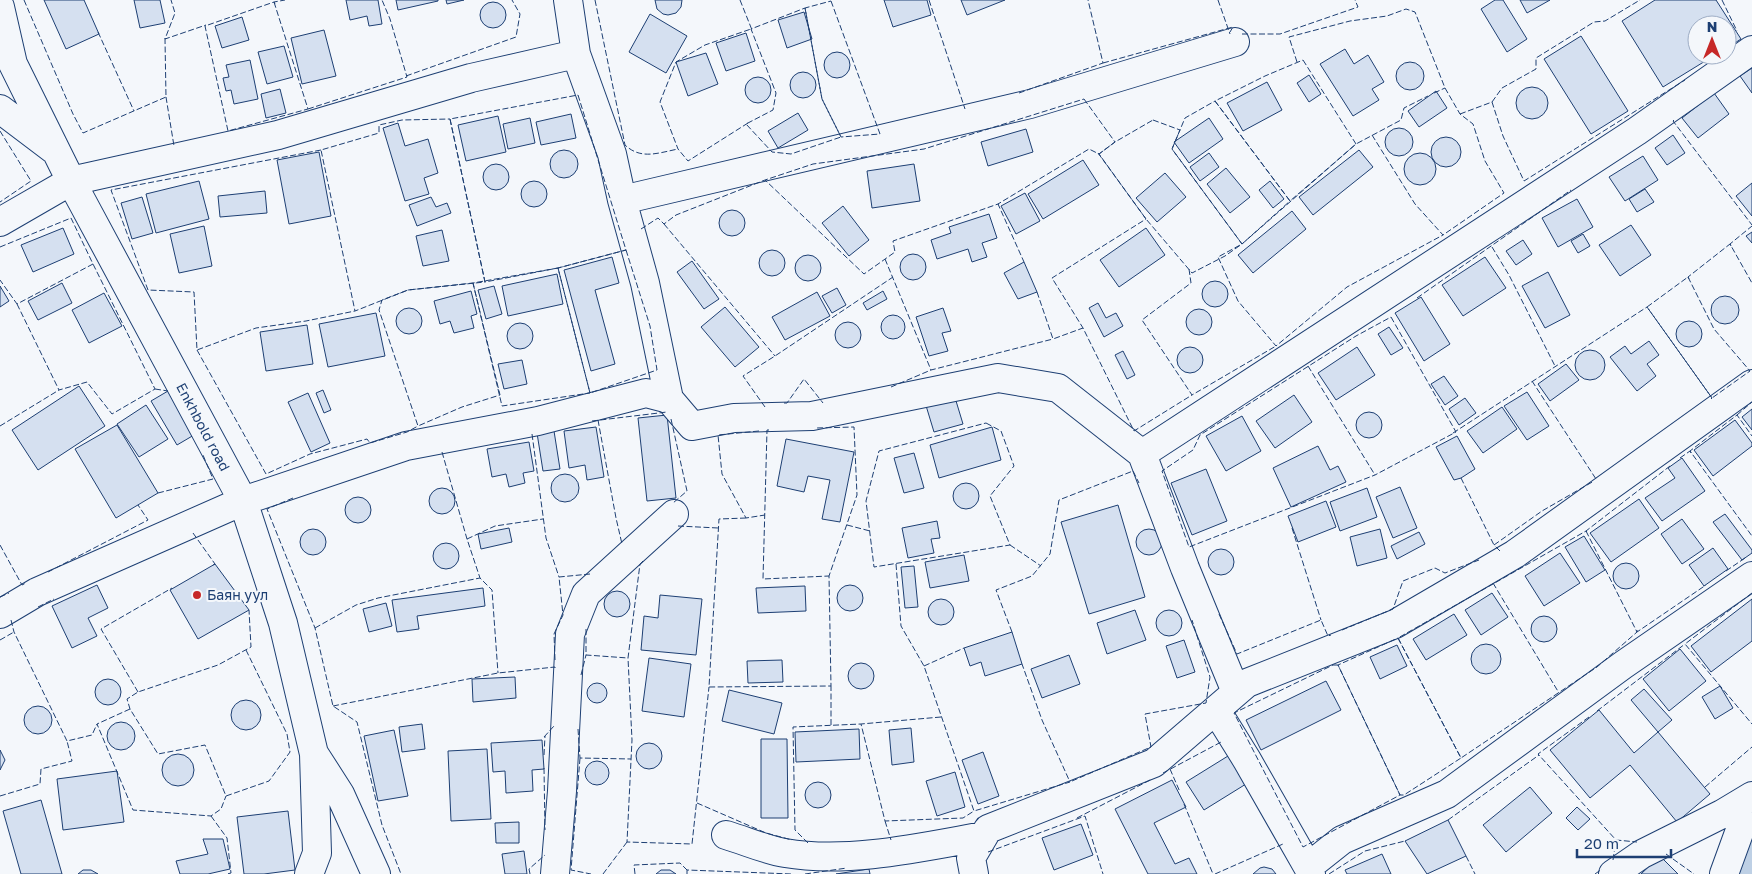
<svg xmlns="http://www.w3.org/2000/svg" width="1752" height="874" font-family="'Golos Text',sans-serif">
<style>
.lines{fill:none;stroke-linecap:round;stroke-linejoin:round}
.canal{stroke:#bed0e5;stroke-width:32}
.building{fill:#d5e0f0;stroke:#1d3f73}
.street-casing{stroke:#1d3f73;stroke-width:30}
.street{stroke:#f4f7fb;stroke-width:28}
.fence{stroke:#1d3f73;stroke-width:1;stroke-dasharray:6 2.5;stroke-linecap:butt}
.poi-dot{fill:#c62828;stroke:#f4f7fb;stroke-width:2}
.labels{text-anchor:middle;stroke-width:4;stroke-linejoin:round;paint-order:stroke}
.street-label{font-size:14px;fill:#1d3f73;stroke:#f4f7fb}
.poi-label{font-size:14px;fill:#1d3f73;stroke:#f4f7fb;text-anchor:start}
</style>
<rect width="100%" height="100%" fill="#f4f7fb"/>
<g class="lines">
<path class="canal" d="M1742,874L1752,847"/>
</g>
<path class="building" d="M44,0H84L99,34L66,49Z
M134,0H160L165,23L140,28Z
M346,0H378L382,24L369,26L367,16L350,20Z
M396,0H438V1L398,10Z
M446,0H464L447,4Z
M655,0H682L681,7L676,13L668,15L663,14L657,9Z
M884,0H927L931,15L893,27Z
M961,0H1005L967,15Z
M1495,0H1503L1527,39L1507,52L1481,9Z
M1520,0H1550L1527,13Z
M1655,0H1716L1741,39L1727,48V25H1697V55H1715L1663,87L1622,21Z
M480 15a13 13 0 1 1 26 0a13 13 0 1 1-26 0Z
M804,12L812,39L787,48L778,20Z
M650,14L687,36L666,73L629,52Z
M242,17L249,40L222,48L215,26Z
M324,30L336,76L302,84L291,38Z
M746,33L755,61L726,71L716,43Z
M1581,36L1628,111L1591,134L1544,59Z
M284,46L293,77L267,84L258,52Z
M1345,49L1354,64L1368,55L1384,82L1372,89L1379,100L1353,116L1320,64Z
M824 65a13 13 0 1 1 26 0a13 13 0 1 1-26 0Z
M706,53L718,84L688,96L676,62Z
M250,60L258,99L234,104L231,90L226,91L223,78L229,77L226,65Z
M1396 76a14 14 0 1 1 28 0a14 14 0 1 1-28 0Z
M1752,68V93L1740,76Z
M790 85a13 13 0 1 1 26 0a13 13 0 1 1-26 0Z
M1309,75L1321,94L1309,102L1297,83Z
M745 90a13 13 0 1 1 26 0a13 13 0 1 1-26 0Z
M1267,82L1282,110L1243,131L1227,103Z
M1516 103a16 16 0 1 1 32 0a16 16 0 1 1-32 0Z
M280,89L286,113L266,118L261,94Z
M1436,91L1447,108L1419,127L1408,111Z
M1714,93L1729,114L1698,138L1682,118Z
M798,113L808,130L778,148L768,131Z
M571,114L576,138L541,145L536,122Z
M498,116L506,152L466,161L458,125Z
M530,118L535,143L508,149L503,124Z
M1209,118L1223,139L1189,163L1174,142Z
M398,123L405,146L428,139L438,173L424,178L429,194L405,201L383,128Z
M1385 142a14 14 0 1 1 28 0a14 14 0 1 1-28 0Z
M1026,129L1033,152L988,166L981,142Z
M1673,135L1685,153L1667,165L1655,148Z
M1431 152a15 15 0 1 1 30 0a15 15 0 1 1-30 0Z
M1359,150L1373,167L1313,215L1299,197Z
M550 164a14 14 0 1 1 28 0a14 14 0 1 1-28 0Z
M319,152L331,216L289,224L277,160Z
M1404 169a16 16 0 1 1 32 0a16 16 0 1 1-32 0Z
M1209,153L1219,167L1200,181L1190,167Z
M1643,156L1658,180L1625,201L1609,177Z
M1083,160L1099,185L1043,219L1028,194Z
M483 177a13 13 0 1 1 26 0a13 13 0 1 1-26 0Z
M914,164L920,201L872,208L867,171Z
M1226,168L1250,197L1230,213L1207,184Z
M1165,173L1186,197L1157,222L1136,198Z
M521 194a13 13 0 1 1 26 0a13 13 0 1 1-26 0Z
M199,181L209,219L156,233L146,194Z
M1270,181L1284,199L1273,208L1259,190Z
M1752,183V216L1736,196Z
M1645,189L1654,202L1637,212L1629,199Z
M265,191L267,213L220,217L218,196Z
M1025,193L1040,221L1016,234L1001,206Z
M142,197L153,233L132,239L121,203Z
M431,197L436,207L447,203L451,213L417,226L409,205Z
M1577,199L1593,227L1558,247L1542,218Z
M843,206L869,240L849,256L822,223Z
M719 223a13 13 0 1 1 26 0a13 13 0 1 1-26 0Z
M1292,211L1306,229L1253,273L1238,255Z
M989,214L997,238L982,243L987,257L972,262L968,249L937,259L931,240L951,233L949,227Z
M1631,225L1651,255L1620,276L1599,245Z
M204,226L212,266L179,273L170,234Z
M63,228L74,254L33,272L21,245Z
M1146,228L1165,255L1119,287L1100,260Z
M442,230L449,261L423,266L416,236Z
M1752,232V243L1746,236Z
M1583,234L1590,246L1578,253L1571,241Z
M1523,240L1532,254L1516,265L1506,251Z
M759 263a13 13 0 1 1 26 0a13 13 0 1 1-26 0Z
M900 267a13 13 0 1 1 26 0a13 13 0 1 1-26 0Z
M795 268a13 13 0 1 1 26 0a13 13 0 1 1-26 0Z
M612,257L619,283L595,290L615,364L591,371L564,270Z
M1485,257L1506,288L1463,316L1442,285Z
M692,261L719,299L704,309L677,272Z
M1024,262L1037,292L1018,299L1004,273Z
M1548,272L1570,315L1545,328L1522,286Z
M557,274L563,304L508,316L502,286Z
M1202 294a13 13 0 1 1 26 0a13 13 0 1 1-26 0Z
M62,283L72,303L38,320L28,301Z
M0,286L9,301L0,307Z
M494,286L502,314L486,319L478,290Z
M837,288L846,305L832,313L822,296Z
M471,291L477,314L471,316L474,328L454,333L450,321L440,324L434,301Z
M883,291L887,299L867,310L863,303Z
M817,292L830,316L785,340L772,317Z
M104,293L122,326L89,343L72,310Z
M1711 310a14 14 0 1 1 28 0a14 14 0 1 1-28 0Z
M1421,297L1450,344L1424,361L1395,313Z
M1098,303L1106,318L1116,313L1123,326L1104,337L1089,308Z
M725,307L759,347L735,367L701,327Z
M396 321a13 13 0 1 1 26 0a13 13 0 1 1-26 0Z
M943,308L951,331L942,333L948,351L929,356L916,317Z
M1186 322a13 13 0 1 1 26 0a13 13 0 1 1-26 0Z
M376,313L385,356L328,367L319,324Z
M881 327a12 12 0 1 1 24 0a12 12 0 1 1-24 0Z
M1676 334a13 13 0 1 1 26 0a13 13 0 1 1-26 0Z
M835 335a13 13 0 1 1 26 0a13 13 0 1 1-26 0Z
M507 336a13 13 0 1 1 26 0a13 13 0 1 1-26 0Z
M307,325L313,364L266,371L260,332Z
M1389,327L1403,348L1391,355L1378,334Z
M1649,341L1659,355L1647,364L1656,376L1637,391L1610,357L1625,346L1631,354Z
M1177 360a13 13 0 1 1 26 0a13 13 0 1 1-26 0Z
M1357,347L1375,375L1336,400L1318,373Z
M1575 365a15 15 0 1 1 30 0a15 15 0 1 1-30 0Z
M1123,351L1135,375L1127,379L1115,355Z
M522,360L527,384L504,389L498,364Z
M1566,364L1579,380L1550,401L1538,384Z
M1444,376L1458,396L1445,405L1431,384Z
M79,386L105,426L38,470L12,430Z
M323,390L331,410L324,413L316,393Z
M168,391L194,435L177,445L151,401Z
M953,391L963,424L934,432L924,399Z
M1527,392L1549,426L1527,440L1504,406Z
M308,393L330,443L311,452L288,402Z
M1294,395L1312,422L1275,448L1256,421Z
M1465,398L1476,413L1459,425L1449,409Z
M146,405L168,439L139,457L117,424Z
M1502,407L1517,429L1483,453L1467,431Z
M1752,409V430L1742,417Z
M1356 425a13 13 0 1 1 26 0a13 13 0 1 1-26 0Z
M667,415L676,498L647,501L638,418Z
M1242,416L1261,451L1226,471L1206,436Z
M1735,420L1752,443V446L1713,476L1694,450Z
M117,425L158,493L116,518L75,449Z
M596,427L604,477L587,480L585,465L569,468L564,431Z
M992,427L1001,460L939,478L930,445Z
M554,431L560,469L543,471L537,433Z
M1457,436L1475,469L1461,478L1454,480L1436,447Z
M786,439L854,452L840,522L822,519L830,480L808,476L804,492L777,486Z
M529,442L534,471L523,473L525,483L509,487L506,474L492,477L487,449Z
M1318,446L1330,470L1338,466L1346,482L1291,507L1273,468Z
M914,453L924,488L904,493L894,458Z
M1682,458L1705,491L1662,521L1645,498L1675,478L1668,468Z
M1206,469L1227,521L1192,535L1171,483Z
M551 488a14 14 0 1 1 28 0a14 14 0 1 1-28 0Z
M953 496a13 13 0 1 1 26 0a13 13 0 1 1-26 0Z
M1400,487L1417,528L1393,538L1376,497Z
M429 501a13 13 0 1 1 26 0a13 13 0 1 1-26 0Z
M1367,488L1377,517L1340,531L1330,502Z
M345 510a13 13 0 1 1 26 0a13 13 0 1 1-26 0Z
M1639,499L1659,528L1611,562L1590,533Z
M1326,501L1336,527L1298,542L1288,516Z
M1118,505L1145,597L1089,614L1061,522Z
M1725,514L1752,550V553L1742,560L1713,522Z
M1682,519L1704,549L1682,564L1661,534Z
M937,521L940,538L931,539L934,553L908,558L902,528Z
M509,528L512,542L481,549L478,534Z
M300 542a13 13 0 1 1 26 0a13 13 0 1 1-26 0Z
M1136 542a13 13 0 1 1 26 0a13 13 0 1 1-26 0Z
M1380,529L1387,558L1357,566L1350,537Z
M1419,532L1425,544L1397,559L1391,546Z
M1584,536L1605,570L1586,582L1565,547Z
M433 556a13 13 0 1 1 26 0a13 13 0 1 1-26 0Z
M1713,548L1728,569L1704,586L1689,565Z
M1208 562a13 13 0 1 1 26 0a13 13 0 1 1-26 0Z
M1560,553L1580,583L1544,606L1525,576Z
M964,555L969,581L930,588L925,562Z
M1613 576a13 13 0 1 1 26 0a13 13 0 1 1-26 0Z
M215,564L249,610L198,639L170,590Z
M914,566L918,607L905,608L901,567Z
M837 598a13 13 0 1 1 26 0a13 13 0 1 1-26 0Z
M97,585L108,608L88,618L97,636L72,648L52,606Z
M805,586L806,611L758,613L756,588Z
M483,588L485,606L417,616L419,629L397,632L392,600Z
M604 604a13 13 0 1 1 26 0a13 13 0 1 1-26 0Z
M1492,593L1508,617L1481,635L1465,610Z
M660,595L702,599L696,655L641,650L644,616L658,618Z
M928 612a13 13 0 1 1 26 0a13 13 0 1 1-26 0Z
M1752,599V641L1711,672L1691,646Z
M386,603L392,626L369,632L363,609Z
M1156 623a13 13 0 1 1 26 0a13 13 0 1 1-26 0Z
M1135,610L1146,640L1107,654L1097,623Z
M1454,614L1467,635L1426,660L1413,639Z
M1531 629a13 13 0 1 1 26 0a13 13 0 1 1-26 0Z
M1012,632L1022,664L985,676L981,662L970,666L964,648Z
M1184,640L1195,672L1177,678L1166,646Z
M1471 659a15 15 0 1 1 30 0a15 15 0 1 1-30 0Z
M1397,645L1407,666L1380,679L1370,657Z
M1680,649L1706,681L1669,711L1643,679Z
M1069,655L1080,684L1042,698L1031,669Z
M649,658L691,664L684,717L642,711Z
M782,660L783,682L748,683L747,661Z
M848 676a13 13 0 1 1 26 0a13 13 0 1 1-26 0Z
M515,677L516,698L473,702L472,679Z
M95 692a13 13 0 1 1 26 0a13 13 0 1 1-26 0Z
M1326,681L1341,710L1261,750L1246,720Z
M587 693a10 10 0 1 1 20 0a10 10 0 1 1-20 0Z
M1720,686L1733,708L1715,719L1702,697Z
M1644,689L1672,720L1658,732L1631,700Z
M729,690L782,703L774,734L722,721Z
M231 715a15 15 0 1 1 30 0a15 15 0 1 1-30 0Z
M24 720a14 14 0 1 1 28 0a14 14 0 1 1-28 0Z
M1599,710L1634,753L1658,732L1710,794L1677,822L1630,765L1590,798L1550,750Z
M107 736a14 14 0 1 1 28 0a14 14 0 1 1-28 0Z
M422,724L425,749L402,752L399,727Z
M911,728L914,762L892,765L889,730Z
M859,729L860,759L796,762L795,732Z
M394,730L408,796L378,801L364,736Z
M761,739H787L788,818H761Z
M542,740L544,769L532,770L533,791L506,793L505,771L493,772L491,743Z
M636 756a13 13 0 1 1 26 0a13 13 0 1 1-26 0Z
M487,749L491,819L451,821L448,751Z
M0,750L5,760L0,770Z
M983,752L999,796L978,804L962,760Z
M162 770a16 16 0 1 1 32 0a16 16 0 1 1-32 0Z
M1228,756L1246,784L1204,810L1186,782Z
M585 773a12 12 0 1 1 24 0a12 12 0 1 1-24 0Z
M117,771L124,822L63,830L57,779Z
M955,772L965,807L937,816L926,781Z
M1172,780L1186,807L1154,823L1175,864L1189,858L1197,874H1148L1115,809Z
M805 795a13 13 0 1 1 26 0a13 13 0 1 1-26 0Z
M1530,787L1552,813L1506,852L1483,825Z
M41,800L62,874H21L3,811Z
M1577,807L1590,819L1578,830L1566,818Z
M288,811L295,870L264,874H244L237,817Z
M1448,820L1466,856L1427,874L1405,841Z
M519,822V843H496L495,823Z
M1081,824L1093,855L1054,870L1042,838Z
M203,839H223L230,869L208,874H180L176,861L208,854Z
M524,851L527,874H505L502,854Z
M1382,854L1391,874H1347L1345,870Z
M1660,856L1678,874H1641Z
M1264,867L1272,869L1276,874H1253L1260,868Z
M869,869L870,874H836Z
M83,870H91L98,874H78Z
M661,870H670L676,874H656Z"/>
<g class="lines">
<g class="street-casing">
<path id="street" d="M568,0L576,54L612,154L622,200L1030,104L1235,42
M0,7L13,64L71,181L243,501L283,623L314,754L317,853L309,874
M0,109L53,149
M622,200L645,283L669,399
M0,222L71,181L278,135L471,78L576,54
M1142,454L1637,131L1752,50
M0,614L37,592L243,501L406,446L538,421L646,393L669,399L692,426L734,418L812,416L998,378L1058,388L1142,454L1185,568L1236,692
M1216,710L1247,760L1308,867
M315,755L340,794L376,874
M726,835C746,841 766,850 785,853C848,864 922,847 984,836
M555,874L562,791L570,634L586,594L674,514
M974,874L971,858L988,829L1154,763L1247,683L1395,624L1515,554L1752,384
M1311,874L1308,867L1342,840L1447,794L1623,665L1752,576
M1613,874L1642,854L1722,814L1752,796
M1724,874L1752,797"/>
</g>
<use href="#street" class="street"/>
<path class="fence" d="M24,0L73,114L83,133L166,97L165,39L175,13L171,0
M595,0L625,145C641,160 658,153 678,149
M740,0L752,30
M929,0L965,109
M1218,0L1230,34
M1722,0L1737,31
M831,1L880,134L841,137L822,99L805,8Z
M274,2L308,109L228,131L205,26Z
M275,4L274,2L285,0
M805,8L822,99L841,137L791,154L772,152L746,124L773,110L776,93L751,29Z
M98,32L134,111
M1242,34H1280L1358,7L1355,0
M165,38V39L206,25
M1303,60L1356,144L1290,201L1215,101L1265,76Z
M1297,62L1289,37L1350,21L1387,16L1406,9L1415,12L1445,88L1460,114L1473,124L1485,161L1504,193L1443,235
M1103,63L1233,27L1230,32
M406,76L516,37L520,14L512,0
M1019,93L1103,63L1088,0
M1434,93L1445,88
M578,95L626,250L558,268L485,282L450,119Z
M166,97L174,146
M1084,99L1115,142L1099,154L1089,149L998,204L893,241L895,252L864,274L765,180L813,164L924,149Z
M1215,101L1290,201L1242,244L1172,149L1185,118Z
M1492,102L1502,88L1536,69V58L1594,22L1605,21L1640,0
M308,109L407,77L390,19L382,0
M1460,114L1492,102L1503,136L1524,181L1685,80
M450,119L485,282L408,290L355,311L321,150L379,133V125L402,120Z
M1153,120L1180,130L1172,149L1242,244L1225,256L1192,273L1146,219L1099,154L1115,142Z
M1674,120L1673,121L1752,225
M748,123L688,161L678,149L660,102L676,62L705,45L751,29
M0,131L31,181L0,202
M1372,135L1415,204L1443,235L1347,287L1276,346L1238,301L1218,257L1242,244L1356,144L1401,120L1404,108L1428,96
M321,150L111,190L148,290L194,292L197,350L256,328L306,321L355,311
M1098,153L1146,219L1052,278L1083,328L1134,431L1192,395
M999,204H998L1024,262
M664,224L775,356
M641,229L658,218L664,224L676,215L765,180
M1731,246L1730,244L1752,226
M0,247L71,218L93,264L17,304L0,280
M1492,247L1509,275L1555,366
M626,250L650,326L657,370L590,393L558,268Z
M885,259L931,370L1053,339
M558,268L590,393L502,406L473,283Z
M1189,269L1191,283L1142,320L1192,395L1276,346
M1688,277L1714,329L1750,371L1712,398L1647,307Z
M1689,279L1688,277L1730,244L1752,283
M473,283L500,395L462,407L418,426L379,310L382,300L408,290Z
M1037,292L1053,339L1083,328
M1417,298L1571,190
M17,304L59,390L87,382L112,414L155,389L93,264
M1391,317L1456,432L1375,475L1189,547L1162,471L1193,450L1200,435L1356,336Z
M197,350L266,474L310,454L367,439L370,443L407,432L418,426
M1308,366L1375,475
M1532,381L1596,479
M891,387L931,370
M155,389L168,391
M784,403H787L804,379L823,403
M765,407L743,376L775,356L893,277
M1737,415L1752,402
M671,419L687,491L673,503
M598,420L616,518L622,544
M592,421L667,412
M986,423L1001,431L1014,466L990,496L1010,545L874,567L866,501L879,451Z
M0,426L59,390
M769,430H767L763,579L829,576
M759,431L718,435L722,474L746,518L765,515
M1453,433L1647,307L1712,398L1711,399
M532,434L546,538L559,577
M442,452L467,539L480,578L492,590L498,673
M1691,453L1690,451L1737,415L1752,436
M1680,458L1690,451L1752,536
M1461,478L1494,545
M158,493L213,479L203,455
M293,498L267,509L315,628L333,706L357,722L382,825L401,874
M746,518L719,519L709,687L831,686L829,576L857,495L854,427L816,428
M847,525L870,531
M678,526L718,528
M1292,528L1321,620
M1586,531L1637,632L1597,667L1461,758L1398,638Z
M1587,532L1586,531L1670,466
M193,533L215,564L213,565
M467,539L495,526L543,519
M0,545L22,585L26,583
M1010,545L1041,566
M1500,551L1494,545L1542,511L1594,481
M643,561L640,564L628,658L632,740L627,842L692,844L709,687
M896,564L901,626L924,666L974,811L1070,782L1042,720L1022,664
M1726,571L1745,558
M48,572L148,520L138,505
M1493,583L1559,693
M1752,593L1685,644L1752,724
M0,597L9,593
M38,607L54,599
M1219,614L1237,654L1321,620L1328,636L1331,635
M11,620L14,632L67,741L92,735L97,724
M315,628L356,605L378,598L480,578
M586,629V655L628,658
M1342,630L1393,609L1403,581L1435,568L1445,573L1479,560
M1637,630V632L1706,585
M1012,632L996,590L1032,576L1050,554L1059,500L1133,471L1139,483
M1398,638L1461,758L1404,795H1400L1338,665Z
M0,640L14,632
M246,650L287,734L290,752L269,781L226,796L205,745L158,754L130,709L127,699L138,692L218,665L251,647L249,610
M555,660L554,634L563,615L559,577L590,574
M1333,665H1338L1400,795L1303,847L1234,713Z
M924,666L964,648
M581,675L586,655
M138,692L101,629L172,588
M333,706L498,673L555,667V668
M130,709L97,724L133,810L211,816L221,809L226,796
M1597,711L1685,644
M941,717L861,724L885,821L963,818L974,811
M1589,717L1538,754L1616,840L1637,842
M831,725V686
M578,729L580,758L631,759
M544,737L554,726
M544,755L545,736
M580,758L571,870L591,874
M544,768L545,830
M1170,769L1180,792
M1163,773L1223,741
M1072,781L1151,747L1145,714L1206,703L1210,677L1192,620
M1705,787L1752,747
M0,796L40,784L41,769L72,761L67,741
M697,803L766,833L792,840
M1184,804L1213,874
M211,816L227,838L231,873L227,874
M1077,818L1152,779
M1448,820L1539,755
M885,821L891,840
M808,843L795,830L793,727L861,724
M988,852L1085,816L1103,874
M1666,854L1694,874
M1466,856L1475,874
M1613,860L1616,840
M530,874L529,869L545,855
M603,874L627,842
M635,874L634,865L680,863L687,870
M687,874V870L792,874
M805,874L847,868
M1215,874L1283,844
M1329,874L1365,851L1405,841
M1595,874L1602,869"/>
</g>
<circle class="poi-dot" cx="197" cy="595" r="5"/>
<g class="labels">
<g class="street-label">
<text transform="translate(203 427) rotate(62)" y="5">Enkhbold road</text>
</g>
<g class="poi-label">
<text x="207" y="600">Баян уул</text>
</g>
</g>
<g transform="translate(1712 40)"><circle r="24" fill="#f4f7fb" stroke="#9eadc5"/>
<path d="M0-4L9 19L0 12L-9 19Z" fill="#c62828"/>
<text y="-8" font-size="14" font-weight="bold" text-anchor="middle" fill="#1d3f73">N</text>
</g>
<path d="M1577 849v8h94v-8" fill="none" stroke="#1d3f73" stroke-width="2.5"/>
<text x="1584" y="849" font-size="15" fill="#1d3f73" stroke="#f4f7fb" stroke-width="4" paint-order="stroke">20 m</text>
</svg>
